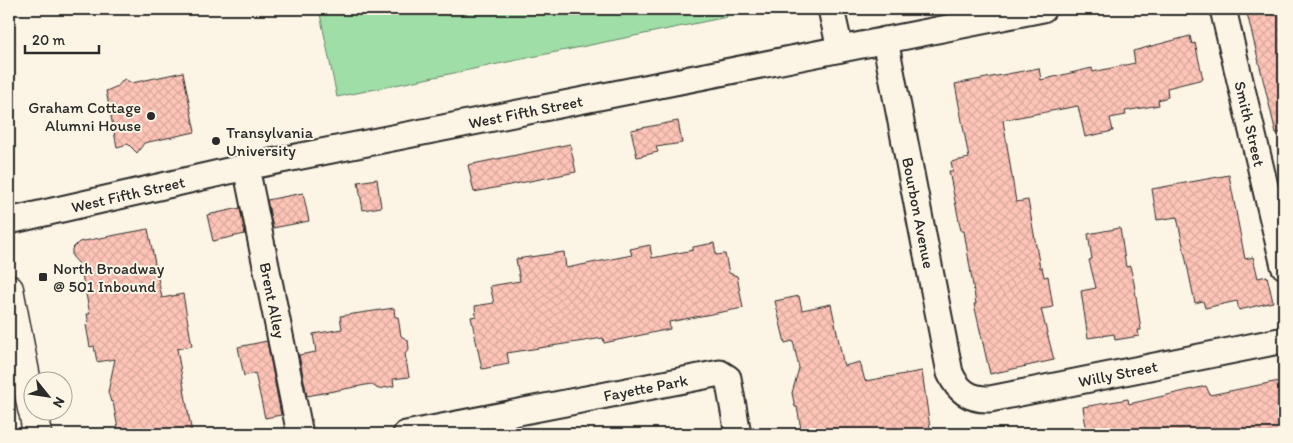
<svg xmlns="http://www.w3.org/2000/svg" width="1293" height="443" font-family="Itim,sans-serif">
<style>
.grass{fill:#9fdea6;stroke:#658468}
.building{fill:url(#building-cross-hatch);stroke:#2b2b2b}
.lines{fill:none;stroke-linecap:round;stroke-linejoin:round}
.minor-casing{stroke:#2b2b2b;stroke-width:29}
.primary-casing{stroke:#2b2b2b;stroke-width:31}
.minor{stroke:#fcf5e5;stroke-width:25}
.primary{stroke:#fcf5e5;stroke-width:28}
.poi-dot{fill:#2b2b2b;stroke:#fcf5e5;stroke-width:2}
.labels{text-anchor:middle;stroke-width:4;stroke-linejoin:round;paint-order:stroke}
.poi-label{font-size:16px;fill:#2b2b2b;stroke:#fcf5e5;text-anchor:start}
.street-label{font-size:16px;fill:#2b2b2b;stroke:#fcf5e5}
</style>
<defs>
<pattern id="building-cross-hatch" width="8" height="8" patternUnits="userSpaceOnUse" patternTransform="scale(1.25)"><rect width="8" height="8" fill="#fec4b7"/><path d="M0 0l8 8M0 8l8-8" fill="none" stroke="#daa99e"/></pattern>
</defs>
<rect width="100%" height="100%" fill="#fcf5e5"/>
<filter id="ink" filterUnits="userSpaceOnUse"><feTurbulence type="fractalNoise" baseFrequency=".02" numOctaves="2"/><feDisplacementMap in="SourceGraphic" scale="10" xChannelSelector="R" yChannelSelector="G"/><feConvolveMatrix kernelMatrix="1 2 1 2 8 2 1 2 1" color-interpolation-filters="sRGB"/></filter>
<g filter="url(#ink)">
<path class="grass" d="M319,9H725L727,17L337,97Z"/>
<path class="building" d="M1246,9H1282L1284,18V133H1276Z
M1190,36L1192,44L1195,43L1203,79L1167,88L1168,97L1158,100L1159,105L1125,111L1126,115L1110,118L1113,131L1085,137L1078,106L1003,120L1016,202L1028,200L1040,268L1042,267L1044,277L1048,276L1053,307L1041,309L1054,360L990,374L974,304H976L964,231H961L949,171H953L951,162L969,158L955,84L1039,68L1041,80L1092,68L1093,72L1135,63L1133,51Z
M183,72L195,132L144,143L137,153L128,144L117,147L106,91L118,86L124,79L132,83Z
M678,121L682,143L656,147L658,152L637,157L631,130Z
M570,144L576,172L474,192L468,165Z
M1229,175L1245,259L1253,257L1258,278L1267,276L1273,302L1239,310L1237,301L1205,308L1203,301L1195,303L1177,217L1157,220L1152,189Z
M377,179L381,207L363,210L358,182Z
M303,193L309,221L273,228L267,200Z
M240,208L245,234L213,241L207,215Z
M1120,228L1126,267L1130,266L1134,283L1141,330H1138L1139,336L1115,340L1114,334L1088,338L1081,291L1096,288L1089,260L1092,259L1088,234Z
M148,229L162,298L183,294L192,346L177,349L192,434H119L113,402H111L108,392L115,359L97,362L94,346L90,347L86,325L89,324L87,314H90L80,265L72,256V249L79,242Z
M714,243L716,255L725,254L729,273L737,276L743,308L669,322L670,329L604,343L603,338L507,353L509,364L482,369L471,317L476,316L475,306L494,303L490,286L520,281L516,259L564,252L566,268L632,255L630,249L650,245L652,258L693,250V247Z
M799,296L802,310L831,304L844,366L860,362L865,381L922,371L930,428L889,434H802L797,407H795L792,393L799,368L793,341L785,343L775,301Z
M394,308L395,317H398L401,336L408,340L409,349L405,354L409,377L393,379L394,386L378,389L371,384L307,396L299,355L316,352L313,334L342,329L340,316Z
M267,341L281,415L265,418L255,373L244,376L238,347Z
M1284,380V434H1087L1083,407L1128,399L1129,404L1206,386L1210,395Z"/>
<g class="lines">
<g class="minor-casing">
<g id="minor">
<path d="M831,9L840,49"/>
<path id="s1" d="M1223,9L1284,266"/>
<path id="s2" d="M885,40L950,373C958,391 970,400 990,399L1284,340"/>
<path id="s3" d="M246,167L300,434"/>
<path id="s4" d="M9,221L246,167L1043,9"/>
<path id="s5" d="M406,434L720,373L728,378L738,434"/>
</g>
</g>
<g class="primary-casing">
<path id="primary" d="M9,289L32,409
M33,410L37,434"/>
</g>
<use href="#minor" class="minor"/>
<use href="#primary" class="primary"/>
</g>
</g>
<g class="poi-dot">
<circle cx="151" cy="116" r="5"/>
<circle cx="216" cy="141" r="5"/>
<rect x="38" y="272" width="10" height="10" rx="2.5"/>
</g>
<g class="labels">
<g class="poi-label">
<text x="141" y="113" text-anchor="end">Graham Cottage<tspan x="141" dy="18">Alumni House</tspan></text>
<text x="226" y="138">Transylvania<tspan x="226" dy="18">University</tspan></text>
<text x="53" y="274">North Broadway<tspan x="53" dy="18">@ 501 Inbound</tspan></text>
</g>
<g class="street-label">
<text dy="6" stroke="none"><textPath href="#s4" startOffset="528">West Fifth Street</textPath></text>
<text dy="6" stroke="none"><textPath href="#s1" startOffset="118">Smith Street</textPath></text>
<text dy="6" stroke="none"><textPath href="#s4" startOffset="122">West Fifth Street</textPath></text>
<text dy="6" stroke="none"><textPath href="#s2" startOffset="176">Bourbon Avenue</textPath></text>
<text dy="6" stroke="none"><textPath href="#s3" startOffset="136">Brent Alley</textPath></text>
<text dy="6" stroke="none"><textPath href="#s2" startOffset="521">Willy Street</textPath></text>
<text dy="6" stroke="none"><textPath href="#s5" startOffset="244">Fayette Park</textPath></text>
</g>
</g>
<rect width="1293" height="443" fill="none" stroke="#fcf5e5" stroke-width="30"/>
<rect x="15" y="15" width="1263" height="413" fill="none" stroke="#2b2b2b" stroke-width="2" filter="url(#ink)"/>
<g transform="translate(48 396) rotate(120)"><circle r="24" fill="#fcf5e5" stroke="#a8a49b"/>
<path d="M0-4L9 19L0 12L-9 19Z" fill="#2b2b2b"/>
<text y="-8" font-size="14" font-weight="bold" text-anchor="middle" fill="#2b2b2b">N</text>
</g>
<path d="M25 45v8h74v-8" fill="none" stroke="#2b2b2b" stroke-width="2.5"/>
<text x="32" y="45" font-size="15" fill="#2b2b2b" stroke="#fcf5e5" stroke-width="4" paint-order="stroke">20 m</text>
</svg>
